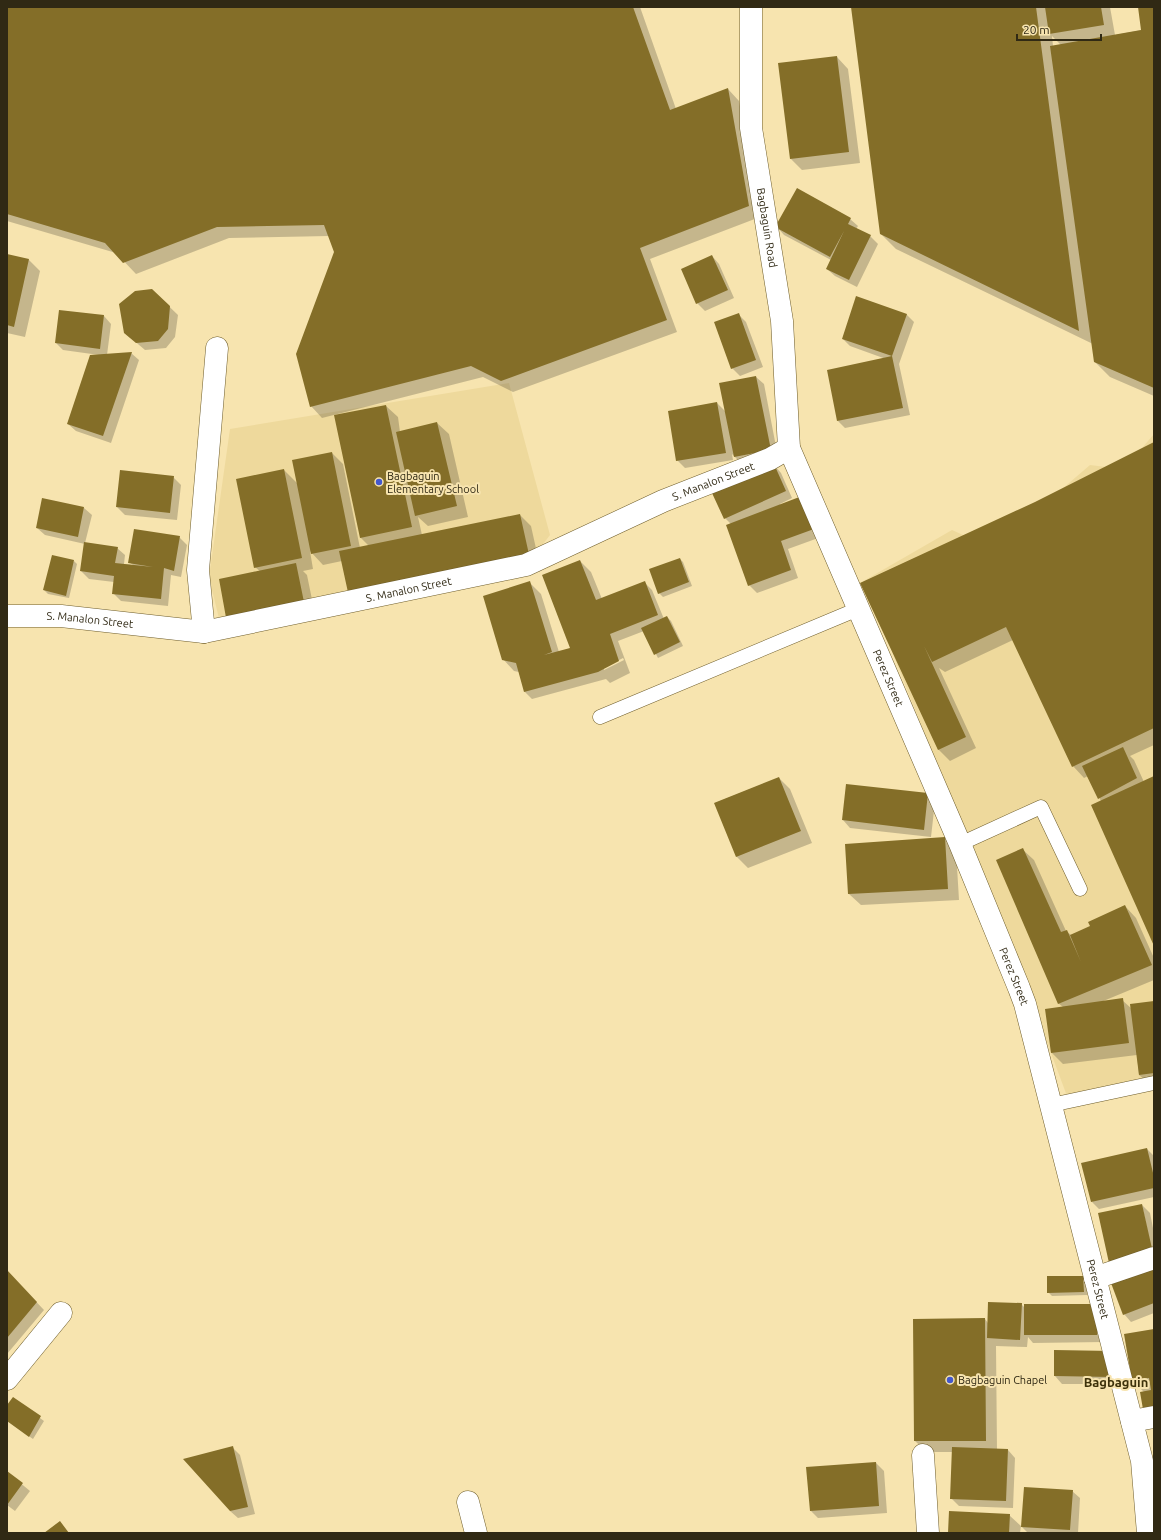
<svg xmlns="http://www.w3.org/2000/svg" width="1161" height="1540" font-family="Ubuntu,sans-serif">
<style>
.built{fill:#eed99c}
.shadow{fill:#0003;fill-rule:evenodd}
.building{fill:#846e28}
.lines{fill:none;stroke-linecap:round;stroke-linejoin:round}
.service-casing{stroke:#6e5d2b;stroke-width:15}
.minor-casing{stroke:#6e5d2b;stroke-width:23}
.tertiary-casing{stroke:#6e5d2b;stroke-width:23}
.service{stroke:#fff;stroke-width:14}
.minor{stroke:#fff;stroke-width:22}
.tertiary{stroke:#fff;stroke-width:22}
.poi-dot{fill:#4458cc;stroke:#f7e4af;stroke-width:1.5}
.labels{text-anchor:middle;stroke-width:4;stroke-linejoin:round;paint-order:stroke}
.street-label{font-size:11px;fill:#302914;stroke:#f7e4af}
.poi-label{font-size:11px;fill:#302914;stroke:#f7e4af;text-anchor:start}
.quarter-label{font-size:13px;font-weight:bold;fill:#3d310a;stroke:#f7e4af}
</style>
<rect width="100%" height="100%" fill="#f7e4af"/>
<path class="built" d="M509,383L550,535L530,561L222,631L209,577L230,429Z
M1154,434V1079L1067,1096L1032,1002L889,644L860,583L952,530L963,535H970L1062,489L1090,465L1106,467L1119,462L1142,448Z"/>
<path class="shadow" d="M7,7H640L676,109L728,89L739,101L760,217L650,259L677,332L513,392L483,377L322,418L311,406L335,252L329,236L229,238L136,274L116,253L7,221Z
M852,7H1110L1115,35L1142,30L1139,7H1154V396L1110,377L1095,362L1093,344L896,249L881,234ZM1052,36L1061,45L1053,46Z
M837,57L848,69L860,163L802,170L791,159Z
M850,219L858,226L856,229L870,236L878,244L857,287L835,276L827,269L831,260L784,235L777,227Z
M7,255L29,260L40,271L25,337L7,333Z
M712,256L719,264L734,298L705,311L697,303Z
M152,290L178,315L175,337L166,348L145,350L125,333Z
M60,311L104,316L111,324L107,355L131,353L139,360L111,443L76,431L68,424L99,355L63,350L56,343Z
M738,314L746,322L763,367L740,376L732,368Z
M906,314L914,322L899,364L910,415L845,428L838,421L886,359L850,346L843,339Z
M756,377L764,384L778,457L742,464L732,454L733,460L685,468L677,460L717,403L726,412Z
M386,406L398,417L400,432L437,423L449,434L468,517L428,526L418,517L422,535L520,515L531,526L541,571L361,608L342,561L323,565L310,551L313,569L303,571L307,575L316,619L255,567L284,470L298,484L332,453L343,464L360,548L369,546L360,537Z
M1154,444V745L1130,756L1134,760L1144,782L1154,777V943L1101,801L1088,776L1084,778L1073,766L1013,640L945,672L939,668L976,748L950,761L938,749L861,583L1035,503Z
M774,465L781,473L792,498L780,504V506L802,498L821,537L788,549L798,578L757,593L749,585L731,524L725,518Z
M173,477L181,485L177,520L125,515L117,507Z
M43,499L84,508L92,515L85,543L117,548L125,555L124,564L133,565L129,562L179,537L187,545L181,577L171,575L168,606L121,601L113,593L114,582L89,579L81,571L85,544L45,535L37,528Z
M680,559L683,562L692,586L663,597L659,593Z
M74,561L77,564L69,598L48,594L44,590Z
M580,561L591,572L602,599L645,583L652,590L664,619L667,617L671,621L683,646L658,658L644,631L618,641L630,673L610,683L606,679L532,699L525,692L519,672L514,671L503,659L530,583L541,594L559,652L573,648ZM623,658L624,660L604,670V668Z
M779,778L790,789L812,843L748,868L737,857L715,803Z
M928,794L935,802L931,837L850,828L843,820Z
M945,838L956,850L959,900L861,905L849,894L846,845Z
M1022,849L1034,860L1066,931L1071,935L1091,927L1125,906L1136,918L1154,958V980L1101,1002L1122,1000L1132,1009L1154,1002V1082H1147L1139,1075L1137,1055L1063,1064L1052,1053L1063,1007L1058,1003Z
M1147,1149L1154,1156V1197L1099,1209L1092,1202Z
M1142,1205L1150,1213L1154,1233V1262Z
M1154,1268V1313L1131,1322L1124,1314Z
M7,1271L44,1310L7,1354Z
M1048,1277H1083L1087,1280V1295L1052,1296L1048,1292Z
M1021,1304L1025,1308L1097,1305L1104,1342L1033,1343L1028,1337L1027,1347L996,1346L997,1450H1008L1015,1458L1013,1508L959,1506L951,1498L953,1452H927L915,1441L985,1319L988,1323Z
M1154,1330V1422L1144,1392L1133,1381Z
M1055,1351L1111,1352L1118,1384H1062L1055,1376Z
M13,1398L44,1421L33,1439L7,1421V1407Z
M232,1447L240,1455L255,1514L238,1518L230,1511Z
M876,1463L884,1471L887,1513L818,1518L811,1511Z
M7,1472L30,1491L15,1511L7,1505Z
M1072,1491L1080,1498L1078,1533H1028L1022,1527Z
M1009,1515L1021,1526L1020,1533H949Z"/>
<path class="building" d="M7,7H633L670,110L728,88L749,206L640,248L667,320L501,381L471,366L310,407L296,354L334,252L324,225L217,227L123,263L105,243L7,214Z
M851,7H1036L1079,331L880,234Z
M1045,7H1101L1104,25L1049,34Z
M1138,7H1154V388L1094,362L1050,46L1141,30Z
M837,56L849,152L790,159L778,63Z
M797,188L851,218L848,224L871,235L849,280L826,269L844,231L830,257L775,227Z
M7,254L29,259L14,327L7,325Z
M712,255L728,290L696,304L681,269Z
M152,289L170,306L168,329L158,341L136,343L124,333L119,304L135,291Z
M856,296L907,314L892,356L842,339Z
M59,310L104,315L100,349L55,343Z
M739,313L756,360L731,369L714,322Z
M132,352L103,436L67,424L90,355Z
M892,356L903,408L837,421L827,370Z
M756,376L771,450L734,457L719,383Z
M717,402L726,453L676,461L668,411Z
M386,405L412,527L360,538L334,415Z
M437,422L457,506L415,516L396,432Z
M1154,442V728L1072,767L1006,627L932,662L924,646L966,737L938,750L860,583L1035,502Z
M332,452L351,546L311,554L292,460Z
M774,464L786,491L724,519L712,493Z
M284,469L302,558L254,568L236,479Z
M120,470L174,476L170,513L116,507Z
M802,496L814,529L781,541L791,570L748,586L726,525Z
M42,498L84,507L78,537L36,528Z
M520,514L530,559L349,597L339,551Z
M134,529L180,536L174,571L164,568L161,599L112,594L114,576L80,571L84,542L118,547L115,563L153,567L128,563Z
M52,555L74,560L66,596L43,590Z
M680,558L689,582L658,594L649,569Z
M580,560L596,600L645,581L658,615L610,634L619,661L598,672L524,692L516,663L502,660L483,596L530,581L552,652L544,655L570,648L542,575Z
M296,563L305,607L227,623L219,579Z
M667,616L680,642L654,655L641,628Z
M1123,747L1137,778L1098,799L1082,766Z
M1154,776V946L1091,805Z
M779,777L801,831L736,857L714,803Z
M846,784L928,793L924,830L842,820Z
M945,837L948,889L848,894L845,844Z
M1023,848L1061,932L1067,930L1081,962L1070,935L1090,926L1088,922L1125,905L1152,965L1058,1004L996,860Z
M1123,998L1129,1043L1051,1053L1045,1009Z
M1154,1001V1073L1139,1075L1130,1004Z
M1147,1148L1154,1177V1188L1091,1202L1081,1163Z
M1142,1204L1153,1253L1109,1263L1098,1213Z
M1154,1267V1303L1123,1315L1111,1283Z
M7,1270L37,1302L7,1338Z
M1047,1276H1083L1084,1292L1047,1293Z
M988,1302L1022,1303L1020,1340L987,1338Z
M1024,1304H1097V1335H1024Z
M985,1318L986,1441H914L913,1319Z
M1154,1329V1413L1144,1415L1140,1392L1151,1390L1149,1378L1132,1381L1124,1334Z
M1054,1350L1112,1351L1111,1377L1054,1376Z
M13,1397L41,1416L29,1437L7,1421V1405Z
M233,1446L248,1507L230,1511L183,1459Z
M952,1447L1008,1449L1006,1501L950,1499Z
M876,1462L879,1506L810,1511L806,1467Z
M7,1471L23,1483L7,1505Z
M1024,1487L1073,1490L1070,1530L1021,1527Z
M949,1511L1010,1514L1009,1533H948Z
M60,1521L69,1533H44Z"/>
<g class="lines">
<g class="service-casing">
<path id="service" d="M600,717L858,609
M960,844L1041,807L1080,889
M1051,1105L1154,1083"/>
</g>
<g class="minor-casing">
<g id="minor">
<path id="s1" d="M7,616H61L204,632L526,565L663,501L770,459L789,448"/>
<path d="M204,632L198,570L217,348"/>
<path d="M1095,1278L1154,1258"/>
<path d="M7,1379L61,1313"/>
<path d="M1132,1421L1154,1417"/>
<path d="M923,1455L928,1533"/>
<path d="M468,1502L476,1533"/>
</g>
</g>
<g class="tertiary-casing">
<g id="tertiary">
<path id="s2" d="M751,7V128L782,321L789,448L960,844L1019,988L1025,1004L1142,1461L1148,1533"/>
</g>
</g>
<use href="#service" class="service"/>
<use href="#minor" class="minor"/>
<use href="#tertiary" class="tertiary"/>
</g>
<g class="poi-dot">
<circle cx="379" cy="482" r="4"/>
<circle cx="950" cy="1380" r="4"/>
</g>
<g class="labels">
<g class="street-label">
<text dy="4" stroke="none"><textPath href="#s2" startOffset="222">Bagbaguin Road</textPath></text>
<text dy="4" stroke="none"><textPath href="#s1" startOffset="732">S. Manalon Street</textPath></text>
<text dy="4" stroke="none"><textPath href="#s1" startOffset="407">S. Manalon Street</textPath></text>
<text dy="4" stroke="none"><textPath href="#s1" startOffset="83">S. Manalon Street</textPath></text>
<text dy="4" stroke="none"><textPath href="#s2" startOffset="694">Perez Street</textPath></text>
<text dy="4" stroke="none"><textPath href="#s2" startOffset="1018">Perez Street</textPath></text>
<text dy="4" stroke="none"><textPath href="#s2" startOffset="1342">Perez Street</textPath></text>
</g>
<g class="poi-label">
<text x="387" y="480">Bagbaguin<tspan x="387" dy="13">Elementary School</tspan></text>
<text x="958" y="1384">Bagbaguin Chapel</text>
</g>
<g class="quarter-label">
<text x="1116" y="1387">Bagbaguin</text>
</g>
</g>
<rect width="1161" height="1540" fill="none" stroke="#302914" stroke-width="16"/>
<path d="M1017 34v6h84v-6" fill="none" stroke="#302914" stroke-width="2"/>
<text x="1023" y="34" font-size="12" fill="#302914" stroke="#f7e4af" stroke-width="3" paint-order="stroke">20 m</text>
</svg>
